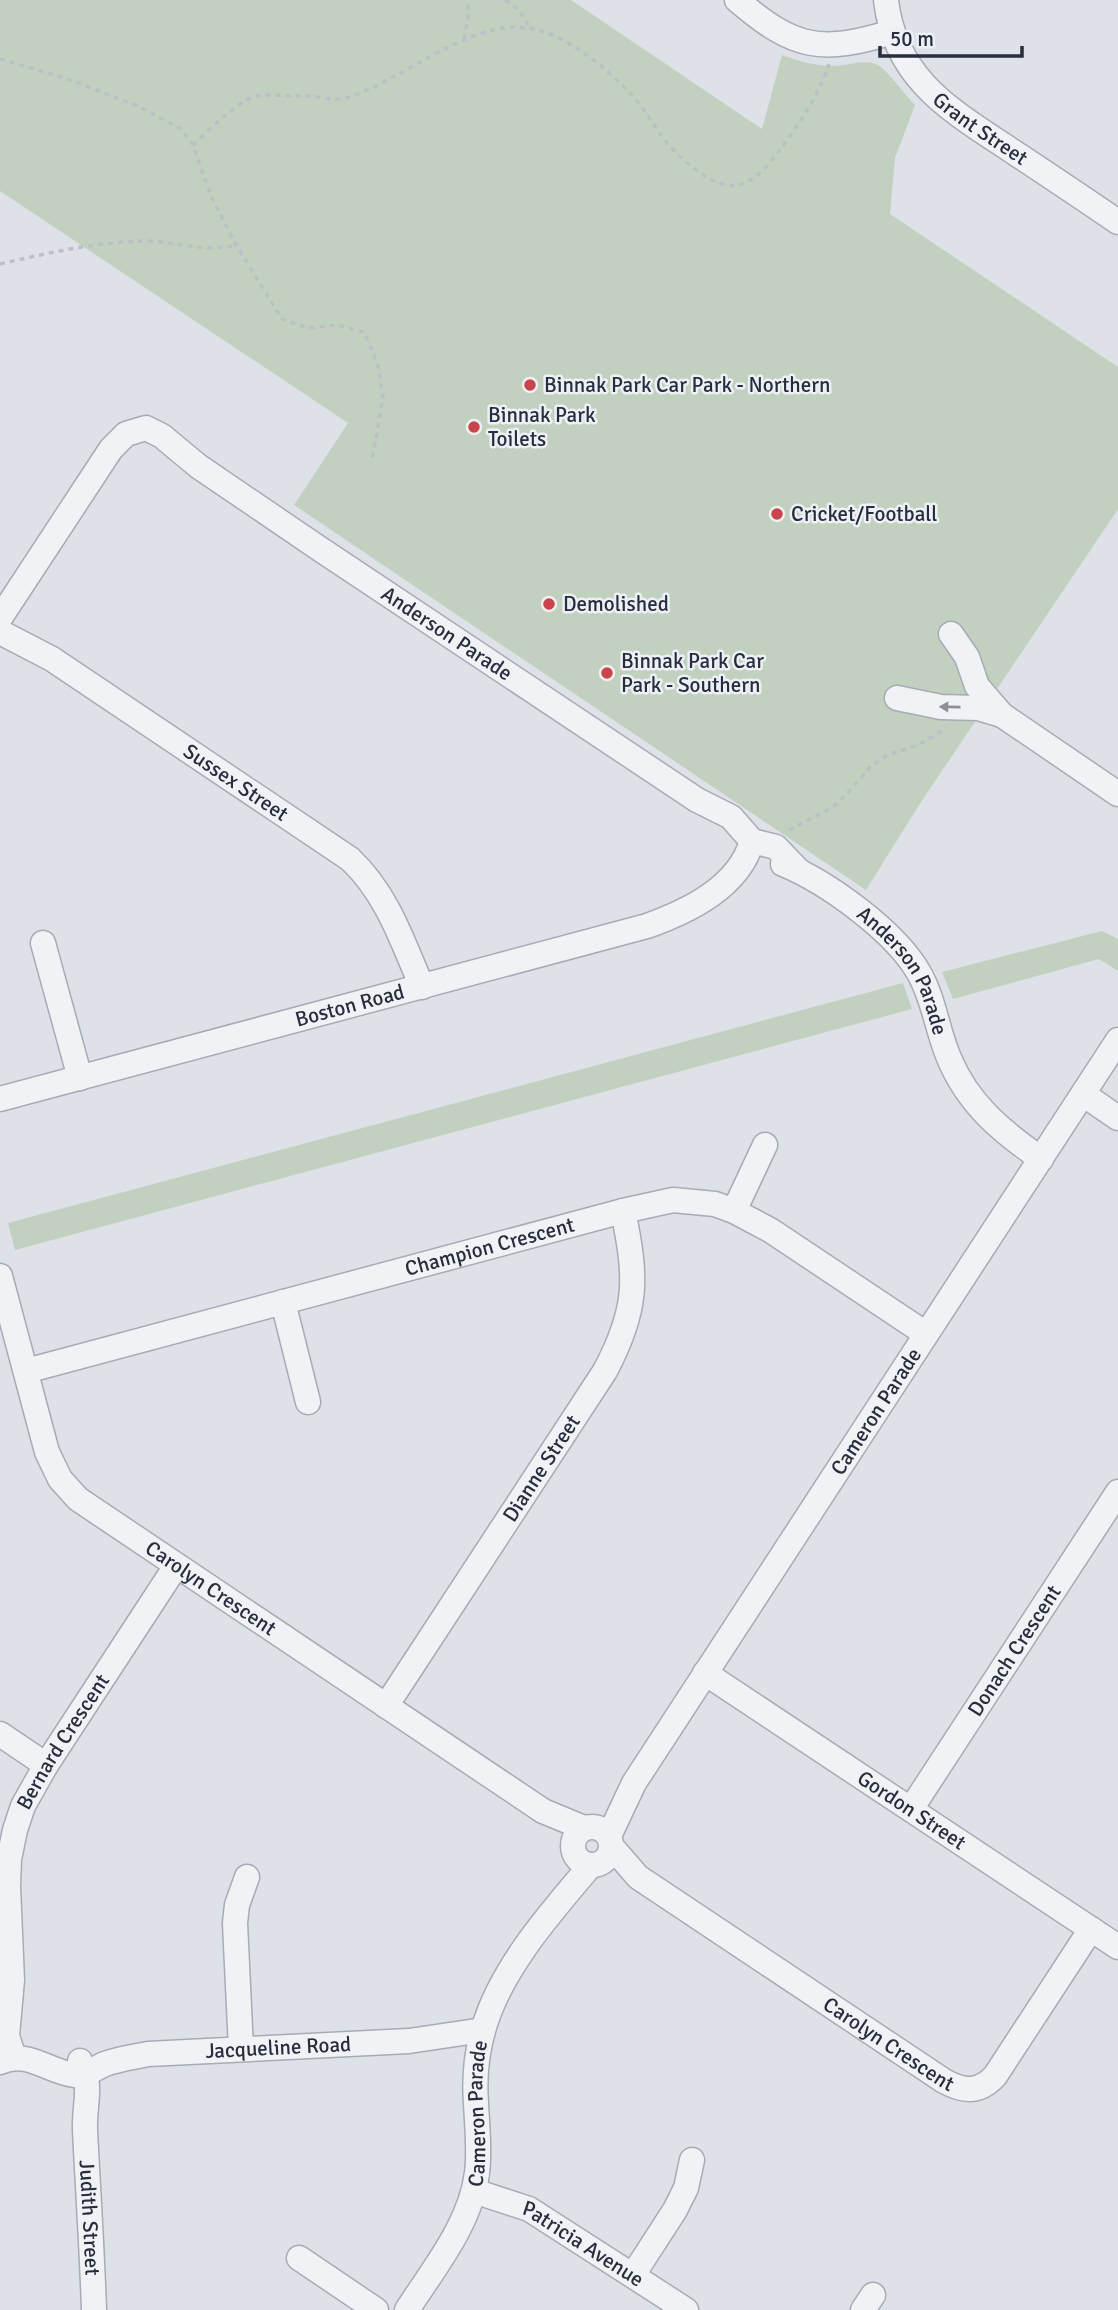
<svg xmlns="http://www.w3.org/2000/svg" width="1118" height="2310" font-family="Signika,sans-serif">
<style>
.green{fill:#c2d1bf}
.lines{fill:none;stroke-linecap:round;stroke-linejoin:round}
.minor-casing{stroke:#a7abb4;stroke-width:27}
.path{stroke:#bdbfc6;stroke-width:3.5;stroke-dasharray:5 5;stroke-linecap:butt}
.minor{stroke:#f1f2f6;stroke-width:24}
.oneway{fill:#8c909a}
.poi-dot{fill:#ca454a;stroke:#edf0f5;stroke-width:2.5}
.labels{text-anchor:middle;stroke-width:5;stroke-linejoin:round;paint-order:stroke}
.street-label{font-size:21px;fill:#282d3e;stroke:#edf0f5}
.poi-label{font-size:21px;fill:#282d3e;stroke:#edf0f5;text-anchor:start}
</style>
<rect width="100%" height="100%" fill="#dee1e7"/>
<path class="green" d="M0,0H571L762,129L782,55C798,61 813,65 830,66C845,67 864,58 878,65C886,69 907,97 915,105L895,158L890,214L1118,367V509L919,805L866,890L294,505L348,423L0,191Z
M1102,931L1118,939V971L1099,959L953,999L942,972Z
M903,983L912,1009L15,1250L8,1223Z"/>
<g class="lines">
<g class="minor-casing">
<g id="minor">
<path d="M737,0C794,49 821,54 892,32"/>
<path id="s1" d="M886,0C895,81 954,112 1015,153C1050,176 1084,199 1118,222"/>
<path id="s2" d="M0,618L111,449L126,434L146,428L162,436L198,466L320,549L697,800L731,817L752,841L776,847L798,870"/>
<path id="s3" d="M0,632L52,659L350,859C387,894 402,940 422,987"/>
<path d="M951,634L967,657L977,686L1002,715L1118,794"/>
<path d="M897,698L941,707L978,708L1002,715"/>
<path id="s4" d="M783,864C827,882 895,931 919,973C934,999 937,1030 949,1058C968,1104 1001,1131 1041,1159"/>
<path d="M43,943L80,1078"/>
<path d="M1083,1094L1118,1118"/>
<path id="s5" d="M0,1099L647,926C689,911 739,887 752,841"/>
<path d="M734,1211L765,1145"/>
<path id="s6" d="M0,1276L47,1452L60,1479L78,1499L543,1811L584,1828"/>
<path d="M283,1302L308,1402"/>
<path id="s7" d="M26,1371L623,1211L673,1200L715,1204L734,1211L770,1230L926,1334"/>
<path id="s8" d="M705,1673L1118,1947"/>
<path id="s9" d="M386,1706L605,1371C638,1309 637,1278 623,1211"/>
<path d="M0,1734L46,1765"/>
<path id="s10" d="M911,1809L1118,1492"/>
<circle cx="592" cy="1846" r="19"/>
<path id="s11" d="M609,1836L634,1783L1118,1040"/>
<path id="s12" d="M612,1847L638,1877L944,2081C964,2092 979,2093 995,2076L1091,1929"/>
<path d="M241,2049L235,1923L237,1905L247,1877"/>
<path id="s13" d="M14,2058L7,2036L12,1980L8,1887L9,1859L15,1830L23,1806L46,1765L176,1566"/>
<path id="s14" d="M80,2061C93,2087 84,2103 85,2130C88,2190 92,2250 94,2310"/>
<path id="s15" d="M0,2062C28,2050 47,2071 74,2075C86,2076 95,2068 105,2064C118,2059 134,2057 148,2054L409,2041L483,2030"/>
<path id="s16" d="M474,2191L529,2209L686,2310"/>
<path d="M299,2258L376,2310"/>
<path d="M633,2275L675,2210L686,2188L692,2160"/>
<path id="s17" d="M407,2310C434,2268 471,2223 477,2173C480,2150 477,2126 476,2103C474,2077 477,2049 485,2024C503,1966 552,1911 591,1865"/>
<path d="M863,2310L873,2295"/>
</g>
</g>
<path class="path" d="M505,0L519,10L530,28
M464,39L469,13L467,0
M0,59L65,78L138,106L181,129L193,145L211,196L236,245L282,319L308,328L337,325L364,332L378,365L383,397L372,461
M193,145C210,129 235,103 256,96C264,94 299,96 309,96C321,97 335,101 346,98C403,81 468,20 527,28C565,32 612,72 636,100C647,112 654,126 664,139C677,156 714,191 738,185C757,180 771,162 782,147C800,123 819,94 829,64
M0,264C48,253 95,242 144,241C175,241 205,253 236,245
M789,830L833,807L845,796L871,766L888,755L918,745L947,728"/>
<use href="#minor" class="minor"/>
</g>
<defs><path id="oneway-solid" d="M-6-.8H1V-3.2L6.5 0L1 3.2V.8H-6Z" transform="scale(1.75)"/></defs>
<use class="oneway" href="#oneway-solid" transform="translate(950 707) rotate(-179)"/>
<g class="poi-dot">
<circle cx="530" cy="385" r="7"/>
<circle cx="474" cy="427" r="7"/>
<circle cx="777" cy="514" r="7"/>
<circle cx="549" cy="604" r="7"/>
<circle cx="607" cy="673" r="7"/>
</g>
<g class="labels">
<g class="street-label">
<text dy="7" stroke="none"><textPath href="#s1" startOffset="166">Grant Street</textPath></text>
<text dy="7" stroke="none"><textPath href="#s2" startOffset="609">Anderson Parade</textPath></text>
<text dy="7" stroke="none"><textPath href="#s3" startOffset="280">Sussex Street</textPath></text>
<text dy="7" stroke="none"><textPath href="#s4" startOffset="166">Anderson Parade</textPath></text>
<text dy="7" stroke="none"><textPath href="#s5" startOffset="362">Boston Road</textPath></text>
<text dy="7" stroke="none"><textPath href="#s7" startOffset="480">Champion Crescent</textPath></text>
<text dy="7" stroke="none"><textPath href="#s11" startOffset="502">Cameron Parade</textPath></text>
<text dy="7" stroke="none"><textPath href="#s9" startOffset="284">Dianne Street</textPath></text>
<text dy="7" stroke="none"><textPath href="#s6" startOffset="399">Carolyn Crescent</textPath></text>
<text dy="7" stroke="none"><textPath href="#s10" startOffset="189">Donach Crescent</textPath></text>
<text dy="7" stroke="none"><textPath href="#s13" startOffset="331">Bernard Crescent</textPath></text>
<text dy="7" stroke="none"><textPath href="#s8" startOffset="248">Gordon Street</textPath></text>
<text dy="7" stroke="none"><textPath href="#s12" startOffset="341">Carolyn Crescent</textPath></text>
<text dy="7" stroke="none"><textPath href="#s15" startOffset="285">Jacqueline Road</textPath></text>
<text dy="7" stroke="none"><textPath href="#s17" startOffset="215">Cameron Parade</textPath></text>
<text dy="7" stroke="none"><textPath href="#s14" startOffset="158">Judith Street</textPath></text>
<text dy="7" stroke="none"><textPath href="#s16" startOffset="122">Patricia Avenue</textPath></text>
</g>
<g class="poi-label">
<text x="544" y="392">Binnak Park Car Park - Northern</text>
<text x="488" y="422">Binnak Park<tspan x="488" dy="24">Toilets</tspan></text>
<text x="791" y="521">Cricket/Football</text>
<text x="563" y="611">Demolished</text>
<text x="621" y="668">Binnak Park Car<tspan x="621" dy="24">Park - Southern</tspan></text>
</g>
</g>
<path d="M880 46v10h142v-10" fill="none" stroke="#282d3e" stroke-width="3.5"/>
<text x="890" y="46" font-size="21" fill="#282d3e" stroke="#edf0f5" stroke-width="5" paint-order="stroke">50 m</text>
</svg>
